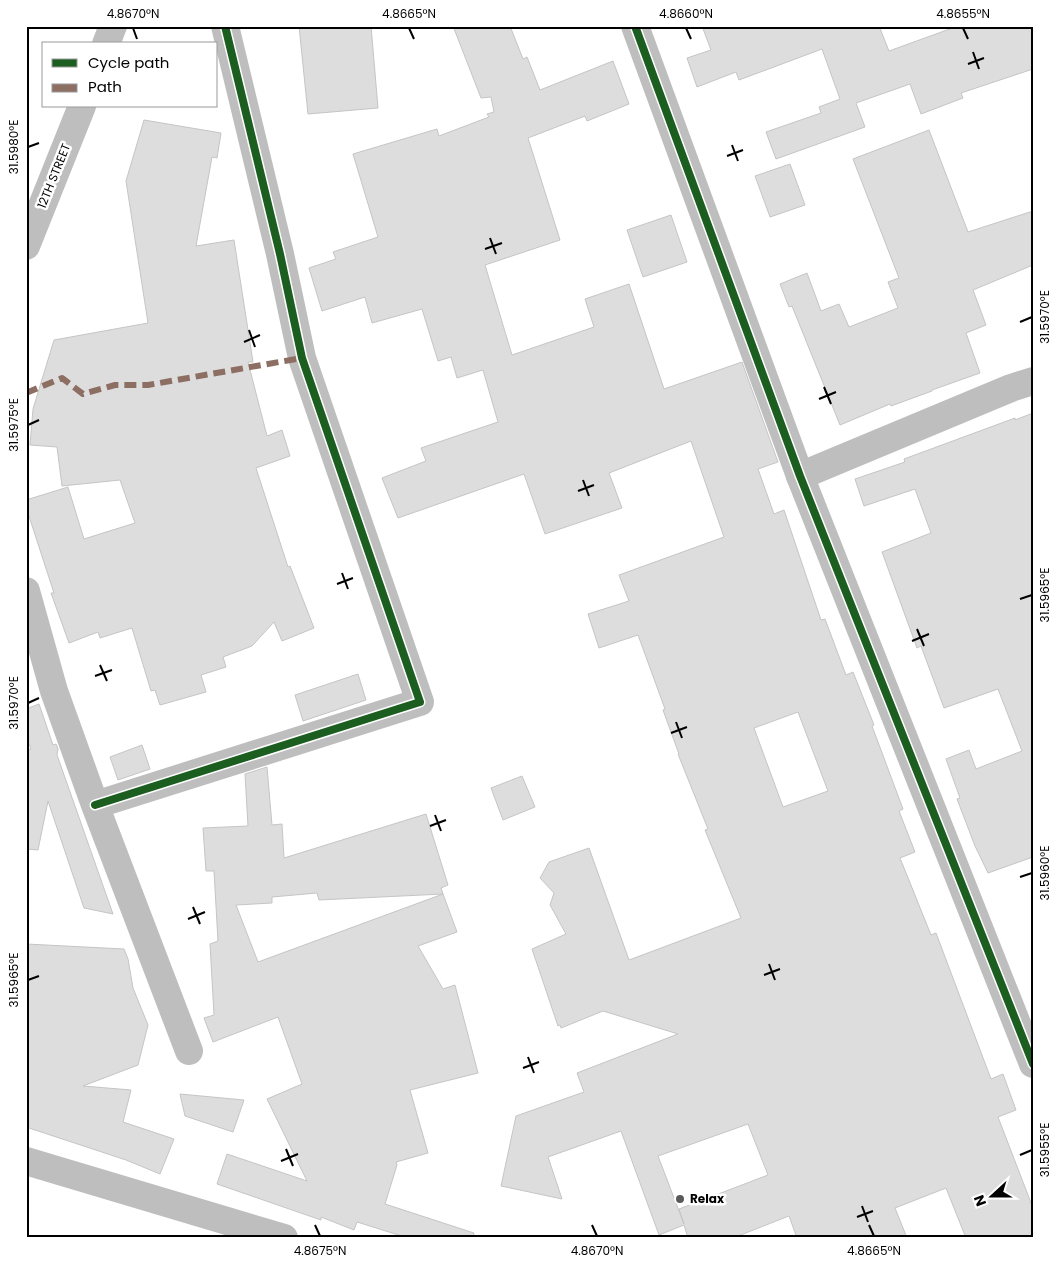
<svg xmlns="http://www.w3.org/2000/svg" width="1059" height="1264" font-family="Poppins,sans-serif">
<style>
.building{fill:#ddd;stroke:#c5c5c5;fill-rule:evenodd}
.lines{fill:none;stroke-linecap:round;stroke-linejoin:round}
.minor{stroke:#bebebe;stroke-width:28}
.tertiary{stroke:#bebebe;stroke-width:28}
.quiet{stroke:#8d6e63;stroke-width:6;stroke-dasharray:12 6;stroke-linecap:butt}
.cycleway-casing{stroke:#fff;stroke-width:11}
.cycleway{stroke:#1b5e20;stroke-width:8}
.ticks{fill:none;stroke:#000;stroke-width:2}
.poi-dot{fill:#595959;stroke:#fff;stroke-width:2}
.labels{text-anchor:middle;stroke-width:5;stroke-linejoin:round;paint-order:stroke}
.street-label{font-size:12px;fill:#000;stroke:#fff}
.poi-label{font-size:12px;font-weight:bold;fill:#000;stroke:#fff;text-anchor:start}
.neatline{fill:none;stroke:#000;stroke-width:2}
.ticks-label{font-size:12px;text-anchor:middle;fill:#000}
</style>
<rect width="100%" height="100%" fill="#fff"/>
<path class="building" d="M299,26H371L378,108L308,114Z
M453,26H510L523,59L527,57L540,90L613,61L629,104L587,121L585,116L528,138L560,240L485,265L512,355L594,327L585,299L629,284L664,389L742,362L778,462L758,469L774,514L784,510L821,620L825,619L846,675L853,672L874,725L872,726L903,809L899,811L915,852L900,858L931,935L936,933L991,1079L1003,1074L1016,1110L998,1117L1033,1208V1238H966L946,1188L895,1208L907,1238H797L789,1216L733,1238H688L684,1225L659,1235L621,1131L548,1157L562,1199L501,1186L516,1116L584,1092L577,1073L678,1034L603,1011L561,1028L560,1025L558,1026L532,949L566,934L550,905L554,893L540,878L549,862L589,848L629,960L741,918L705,830L708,829L678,754H679L663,710L665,709L638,635L599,648L588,614L629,601L619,575L724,537L691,441L609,473L622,508L545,534L524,474L398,518L382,478L426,461L421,448L498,422L483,370L457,378L451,357L438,361L422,309L372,323L365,297L322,311L309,268L336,259L333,252L378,237L353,154L437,129L439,136L489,117L487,114L494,112L491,97L481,98ZM798,712L828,791L783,807L754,728ZM748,1124L768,1175L679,1209L684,1224L658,1156Z
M702,26H879L889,51L958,26H1033V69L961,93L963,98L921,114L910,84L856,103L865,127L776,159L766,132L821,113L819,107L840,99L822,49L739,80L736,72L697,87L687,58L711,50Z
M144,120L221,133L217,158L212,157L196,246L234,240L253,362H248L267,436L282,430L290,456L256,468L288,567L290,566L314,628L282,641L274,622L252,646L223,657L226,667L201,675L206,692L160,705L155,690L151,691L132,628L100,638L98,632L69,643L51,593H54L26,507V500L68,487L84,539L135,523L120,480L62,486L57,447L30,445L33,409L54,340L148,323L126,181Z
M929,130L968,232L1033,211V265L973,290L986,325L966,333L980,373L932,390V391L891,406L890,404L840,425L792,306L789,307L780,284L807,273L821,311L839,304L849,327L898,308L888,282L899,278L853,159Z
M790,164L805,205L770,217L755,176Z
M671,215L687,262L643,277L627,230Z
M1033,413V857L988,873L975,846L957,799L960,798L946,759L969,750L976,769L1022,751L998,689L944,708L921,646L917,648L882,552L931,533L915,489L864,506L855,479L905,462L904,459L1015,418V420Z
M358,674L366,700L303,721L295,695Z
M39,704L53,745L56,744L58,749L57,755L113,914L84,908L48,801L38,850L26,849V750L31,749L26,736V709Z
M142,745L150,769L118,780L110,757Z
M267,767L272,825L282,824L284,858L426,814L448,885L441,888L443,894L319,900L317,893L272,897V903L236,905L258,962L443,894L457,932L418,946L443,989L455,985L478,1073L410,1090L428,1153L396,1162L397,1165L385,1204L474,1233L473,1238H408L357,1222L354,1230L321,1217V1220L217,1184L227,1154L307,1181L267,1099L302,1084L278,1017L213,1042L204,1018L214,1015L210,944L218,941L214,871H206L203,828L248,826L245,774Z
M522,776L535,807L503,820L491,788Z
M26,944L124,949L128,959L133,988L148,1025L138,1065L83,1086L131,1090L123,1122L174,1139L160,1174L126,1160L26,1127Z
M180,1094L244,1100L233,1132L185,1116Z"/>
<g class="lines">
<path class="minor" d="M800,476L1011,388L1033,381
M26,591L54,691L95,805L189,1051
M95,805L420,702L302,358L280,254L225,26
M26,1161L284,1238"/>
<path class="tertiary" d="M635,26L800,476L1033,1064
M106,44L113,26
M26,246L82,106"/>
<path class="quiet" d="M26,393L62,378L83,394L115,385H148L302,358"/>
<g class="cycleway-casing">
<path id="cycleway" d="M635,26L800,476L1033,1064
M95,805L420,702L302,358L280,254L225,26"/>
</g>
<use href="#cycleway" class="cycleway"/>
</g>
<path class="ticks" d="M133,28L137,39M409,28L414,39M686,28L691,39M963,28L968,39M973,52L979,69M968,64L984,58M732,145L738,161M28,147L39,143M727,156L743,150M490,238L496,254M485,249L502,243M1020,322L1032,317M249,330L255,347M244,342L260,335M824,387L831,404M819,399L836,392M28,425L39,420M583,480L589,496M578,491L594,485M342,573L348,589M337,584L353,578M1020,599L1032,595M917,629L924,646M912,641L929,634M100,665L107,681M95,676L112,670M28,703L39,698M676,722L682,738M671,733L687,727M435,815L441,831M430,826L446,820M1020,877L1032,873M193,907L200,924M188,919L205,912M769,964L775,980M764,975L780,969M28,980L39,976M528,1057L534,1073M523,1068L539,1062M286,1149L293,1166M1020,1155L1032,1150M281,1161L298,1154M862,1206L868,1222M857,1217L873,1211M315,1225L320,1236M592,1225L597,1236M869,1225L874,1236"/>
<circle class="poi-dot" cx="680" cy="1199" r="5"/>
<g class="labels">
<g class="street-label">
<text transform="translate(54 176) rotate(-68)" y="4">12TH STREET</text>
</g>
<g class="poi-label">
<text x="690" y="1203">Relax</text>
</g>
</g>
<rect width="1059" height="1264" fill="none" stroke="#ffffff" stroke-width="55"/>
<rect x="42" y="42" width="175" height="65" fill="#ffffff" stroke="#999999"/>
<rect x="52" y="59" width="25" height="8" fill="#1b5e20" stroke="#999999"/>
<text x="88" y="68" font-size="15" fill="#000000">Cycle path</text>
<rect x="52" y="84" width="25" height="8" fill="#8d6e63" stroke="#999999"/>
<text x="88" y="92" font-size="15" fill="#000000">Path</text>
<g transform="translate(992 1196) rotate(249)" stroke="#ffffff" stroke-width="4" paint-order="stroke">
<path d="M0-4L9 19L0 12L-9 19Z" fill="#000000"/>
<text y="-8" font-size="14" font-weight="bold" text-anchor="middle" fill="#000000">N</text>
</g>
<rect x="28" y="28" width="1004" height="1208" class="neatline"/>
<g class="ticks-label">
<text x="133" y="18">4.8670°N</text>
<text x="409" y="18">4.8665°N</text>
<text x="686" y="18">4.8660°N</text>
<text x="963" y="18">4.8655°N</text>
<text transform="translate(14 147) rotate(-90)" y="4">31.5980°E</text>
<text transform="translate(1045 317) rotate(-90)" y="4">31.5970°E</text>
<text transform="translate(14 425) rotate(-90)" y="4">31.5975°E</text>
<text transform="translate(1045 595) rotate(-90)" y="4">31.5965°E</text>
<text transform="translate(14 703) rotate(-90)" y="4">31.5970°E</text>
<text transform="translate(1045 873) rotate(-90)" y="4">31.5960°E</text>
<text transform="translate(14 980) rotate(-90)" y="4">31.5965°E</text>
<text transform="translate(1045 1150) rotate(-90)" y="4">31.5955°E</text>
<text x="320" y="1255">4.8675°N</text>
<text x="597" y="1255">4.8670°N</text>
<text x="874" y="1255">4.8665°N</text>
</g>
</svg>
